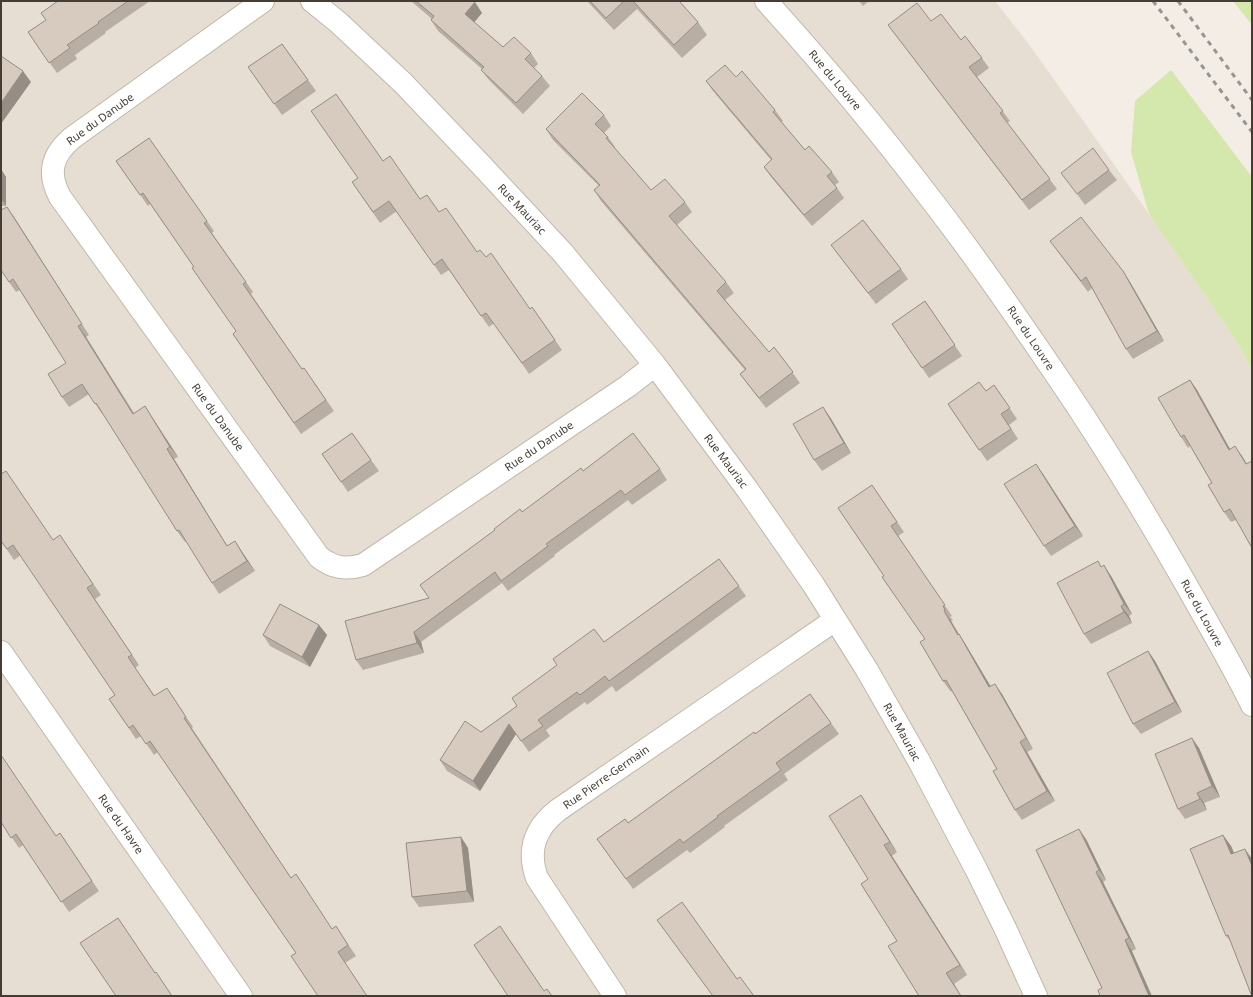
<svg xmlns="http://www.w3.org/2000/svg" width="1253" height="997" font-family="'Noto Sans',sans-serif">
<style>
.residential{fill:#e7ded3}
.green{fill:#d4e8ad}
.lines{fill:none;stroke-linecap:round;stroke-linejoin:round}
.minor-casing{stroke:#c1b7ab;stroke-width:24}
.minor{stroke:#fff;stroke-width:22}
.rail{stroke:#959595;stroke-width:3;stroke-dasharray:5 5;stroke-linecap:butt}
.wall{fill:#b9aea3}
.shaded-wall{fill:#968d85}
.building{fill:#d7cabe;stroke:#968d85}
.labels{text-anchor:middle;stroke-width:3;stroke-linejoin:round;paint-order:stroke}
.street-label{font-size:11px;fill:#453d35;stroke:#fff}
</style>
<rect width="100%" height="100%" fill="#f3ede5"/>
<path class="residential" d="M1,1H995L1031,47L1149,214L1236,340L1252,370V996H1Z"/>
<path class="green" d="M1233,1H1252V25Z
M1171,70L1252,177V370L1236,340L1149,214L1131,152L1135,101Z"/>
<g class="lines">
<g class="minor-casing">
<path id="minor" d="M263,1L72,138C52,155 47,173 60,197L319,557C333,568 346,570 363,565L628,386L655,365
M312,1L339,23L403,83L483,167L563,253L655,365L747,489L813,584L867,670L919,761L976,869L1005,928L1036,996
M766,1C822,63 876,127 926,193C973,253 1016,316 1059,379C1108,451 1153,526 1196,602C1215,636 1235,670 1252,705
M1,652L241,996
M615,996L537,878C527,850 535,828 558,810L835,620"/>
</g>
<use href="#minor" class="minor"/>
<path class="rail" d="M1153,1L1252,132
M1178,1L1252,100"/>
</g>
<path class="wall" d="M58,1H150L105,32L106,33L75,55L77,59L57,73L28,32L46,20Z
M411,1H473L482,13L474,22L503,47L531,53L538,64L534,68L542,76L550,86L523,114L489,80L481,70L482,69L438,31L431,20L432,19Z
M587,1H679L698,22L707,35L682,58L637,9L614,30Z
M859,1H869L863,6Z
M931,21L961,40L982,58L989,68L977,77L1010,121L1007,123L1057,189L1029,210L888,25Z
M282,44L316,91L282,115L248,67Z
M736,77L775,110L783,121L781,122L805,150L832,172L839,182L835,185L844,198L812,226L771,177L764,167L771,160L713,91L706,81Z
M604,115L611,126L604,133L608,137L615,147L614,148L651,190L685,202L692,212L677,225L726,282L734,293L725,300L769,352L774,347L800,383L766,408L740,374L745,370L601,201L594,190L599,186L553,140L546,129Z
M149,138L214,231L212,233L253,292L251,294L302,369L304,368L334,411L301,434L233,334L236,331L194,267L150,204L148,206L116,161Z
M383,161L420,199L439,212L477,252L486,257L530,309L532,307L562,350L529,374L494,323L489,327L449,270L441,275L397,211L380,223L352,182Z
M1,169L6,177V206H1Z
M1109,170L1117,180L1085,205L1062,173Z
M7,207L14,217L89,335L86,337L134,413L152,417L178,457L174,459L227,546L235,541L255,571L219,594L186,541L185,542L177,531L103,413L102,414L89,394L69,407L62,397L66,363L20,290L16,292L9,282Z
M1050,241L1123,271L1130,282L1164,341L1133,359L1126,349L1092,288L1088,292Z
M831,245L901,269L908,279L876,304Z
M925,301L962,356L929,378L892,324Z
M1190,380L1197,390L1230,449L1242,456L1247,464L1236,520L1231,522L1224,512L1212,483L1190,446L1188,448L1181,437Z
M994,385L1017,419L1009,425L1018,439L987,461L948,404L986,391Z
M830,417L851,453L822,471L814,460Z
M352,433L379,471L348,492L322,454Z
M660,469L667,480L632,505L628,500L554,555L555,556L508,591L502,583L421,642L424,653L363,670L356,660L428,598L522,512L583,471Z
M1043,474L1083,536L1051,556L1044,546Z
M872,485L904,532L898,536L952,616L950,617L953,620L951,621L959,634L966,645L990,686L1002,694L1033,749L1027,752L1055,801L1022,820L1015,810L997,769L952,691L951,692L943,681L925,639L884,576Z
M60,535L101,595L95,599L139,665L135,668L155,696L167,688L193,727L192,728L291,878L332,929L336,926L356,956L345,963L296,953L158,752L154,755L141,736L136,739L109,699L115,695L21,555L14,560L1,541L53,540Z
M719,559L746,596L616,692L612,686L587,705L585,702L546,730L550,736L529,752L516,734L480,791L447,771L440,760L481,732Z
M1102,566L1111,576L1132,614L1129,616L1132,623L1091,644L1084,634Z
M319,625L327,635L310,667L270,646L263,635Z
M1148,651L1155,661L1182,712L1141,734L1133,724Z
M810,694L839,734L784,774L788,780L724,826L725,827L690,853L687,850L633,889L597,839L628,823L755,734Z
M1199,748L1220,797L1204,803L1207,810L1185,819L1178,809Z
M868,806L897,852L892,856L967,975L954,984L961,996H919L897,941L868,879Z
M1,822L56,836L60,833L99,891L69,912L23,845L19,848Z
M1223,835L1231,846L1234,853L1252,859V996L1251,994L1231,942L1226,936Z
M461,837L468,848L474,902L419,907L412,897Z
M1086,839L1106,880L1103,882L1136,949L1132,951L1102,988Z"/>
<path class="shaded-wall" d="M475,2L482,13L472,25L465,14Z
M23,71L31,82L1,124V103Z
M1,169L6,177V206L1,199Z
M7,207L14,217L89,335L82,324Z
M1123,271L1130,282L1164,341L1157,331Z
M78,326L86,337L140,424L133,414Z
M1190,380L1197,390L1236,460L1229,450Z
M145,406L152,417L178,457L170,447Z
M823,407L830,417L851,453L844,443Z
M1235,446L1242,456L1252,473L1246,464Z
M167,449L174,459L234,557L227,546Z
M1036,464L1043,474L1083,536L1075,526Z
M235,541L242,552L255,571L247,561Z
M1104,565L1111,576L1132,614L1124,604Z
M1121,606L1129,616L1132,623L1124,612Z
M944,611L951,621L965,645L958,635Z
M319,625L327,635L310,667L302,657Z
M414,632L421,642L424,653L417,643Z
M959,634L966,645L997,697L989,687Z
M1148,651L1155,661L1182,712L1175,702Z
M995,684L1002,694L1033,749L1026,738Z
M509,724L516,734L480,791L473,781Z
M1192,738L1199,748L1220,797L1212,786Z
M1020,742L1027,752L1055,801L1047,791Z
M1197,793L1204,803L1207,810L1200,799Z
M861,795L868,806L897,852L890,842Z
M1079,829L1086,839L1106,880L1099,870Z
M1223,835L1231,846L1239,865L1231,854Z
M461,837L468,848L474,902L467,891Z
M884,845L892,856L967,975L960,965Z
M1245,849L1252,859V866Z
M1096,872L1103,882L1136,949L1129,938Z
M1125,940L1132,951L1152,996H1149Z
M946,973L954,984L961,996Z"/>
<path class="building" d="M58,1H128L98,22L99,23L67,45L70,48L49,63L28,32L46,20L41,13Z
M416,1H473L475,2L465,14L503,47L514,37L531,53L525,59L542,76L516,103L481,70L484,67L431,20L434,16Z
M590,1H624L606,18Z
M633,1H679L698,22L674,45Z
M917,3L931,21L941,14L961,40L965,36L982,58L969,67L1003,111L1000,113L1050,179L1022,200L888,25Z
M282,44L308,80L274,104L248,67Z
M1,56L23,71L1,103Z
M725,65L736,77L742,71L775,110L773,112L805,150L809,146L832,172L827,176L837,188L804,215L764,167L772,159L706,81Z
M582,93L604,115L595,124L608,137L606,138L651,190L665,179L685,202L669,216L726,282L717,291L769,352L774,347L793,372L759,398L740,374L746,369L594,190L600,185L546,129Z
M336,94L383,161L390,156L420,199L427,195L439,212L446,208L477,252L480,250L486,257L491,253L530,309L532,307L555,340L522,363L486,313L481,316L442,259L434,265L389,201L373,212L352,182L358,178L311,111Z
M149,138L207,221L204,223L246,282L243,284L302,369L304,368L326,400L294,423L233,334L236,331L192,268L194,267L143,193L140,195L116,161Z
M1093,148L1109,170L1077,194L1061,173Z
M7,207L82,324L78,326L133,414L145,406L170,447L167,449L227,546L235,541L247,561L212,583L179,530L177,531L96,403L95,404L82,384L62,397L48,374L66,363L13,279L9,282L1,270V210Z
M1081,217L1123,271L1157,331L1126,349L1086,277L1081,281L1050,241Z
M863,220L901,269L868,293L831,245Z
M925,301L955,345L922,368L892,324Z
M1190,380L1229,450L1235,446L1246,464L1252,461V548L1230,509L1224,512L1208,485L1212,483L1184,435L1181,437L1158,398Z
M979,382L986,391L994,385L1010,408L1001,414L1011,429L979,450L948,404Z
M823,407L844,443L814,460L793,424Z
M352,433L371,460L341,482L322,454Z
M633,433L660,469L625,495L621,490L546,544L548,546L501,581L495,572L414,632L417,643L356,660L345,621L429,598L420,585L495,530L494,529L520,509L522,512L581,468L583,471Z
M1036,464L1075,526L1044,546L1004,484Z
M6,471L53,540L60,535L93,584L87,588L132,655L128,657L154,696L167,688L186,717L184,718L291,878L296,874L332,929L336,926L348,945L338,952L367,996H318L291,956L296,953L150,741L146,744L133,725L129,728L109,699L115,695L13,545L7,549L1,541V474Z
M872,485L897,522L891,526L945,605L943,606L945,610L944,611L958,635L959,634L989,687L995,684L1026,738L1020,742L1047,791L1015,810L993,771L997,769L946,680L943,681L920,642L925,639L882,577L884,576L838,508Z
M719,559L739,586L609,681L605,676L580,695L577,692L538,720L543,726L521,741L509,724L473,781L440,760L465,721L481,732L517,706L512,698L557,665L553,659L594,629L604,642Z
M1098,561L1101,567L1104,565L1124,604L1121,606L1124,612L1084,634L1057,583Z
M280,604L319,625L302,657L263,635Z
M1148,651L1175,702L1133,724L1107,673Z
M810,694L831,723L776,763L781,770L717,816L718,817L683,843L680,839L626,879L597,839L625,819L628,823L754,732L755,734Z
M1192,738L1212,786L1197,793L1200,799L1178,809L1155,754Z
M1,755L56,836L60,833L92,881L61,902L16,834L11,838L1,822Z
M861,795L890,842L884,845L960,965L946,973L961,996H919L888,946L897,941L861,884L868,879L829,816Z
M1079,829L1099,870L1096,872L1129,938L1125,940L1149,996H1100L1098,990L1102,988L1036,850Z
M1223,835L1231,854L1245,849L1252,866V993L1251,994L1228,935L1226,936L1190,849Z
M461,837L467,891L412,897L406,843Z
M682,902L737,979L740,977L754,996H713L657,920Z
M118,918L155,973L156,972L172,996H116L80,943Z
M500,926L544,991L547,989L552,996H508L474,945Z"/>
<g class="labels">
<g class="street-label">
<text transform="translate(835 80) rotate(50)" y="4">Rue du Louvre</text>
<text transform="translate(100 119) rotate(-36)" y="4">Rue du Danube</text>
<text transform="translate(522 209) rotate(47)" y="4">Rue Mauriac</text>
<text transform="translate(1031 338) rotate(56)" y="4">Rue du Louvre</text>
<text transform="translate(218 417) rotate(54)" y="4">Rue du Danube</text>
<text transform="translate(539 446) rotate(-34)" y="4">Rue du Danube</text>
<text transform="translate(726 461) rotate(53)" y="4">Rue Mauriac</text>
<text transform="translate(1202 613) rotate(61)" y="4">Rue du Louvre</text>
<text transform="translate(902 732) rotate(61)" y="4">Rue Mauriac</text>
<text transform="translate(606 777) rotate(-35)" y="4">Rue Pierre-Germain</text>
<text transform="translate(121 824) rotate(55)" y="4">Rue du Havre</text>
</g>
</g>
<rect width="1253" height="997" fill="none" stroke="#453d35" stroke-width="4"/>
</svg>
